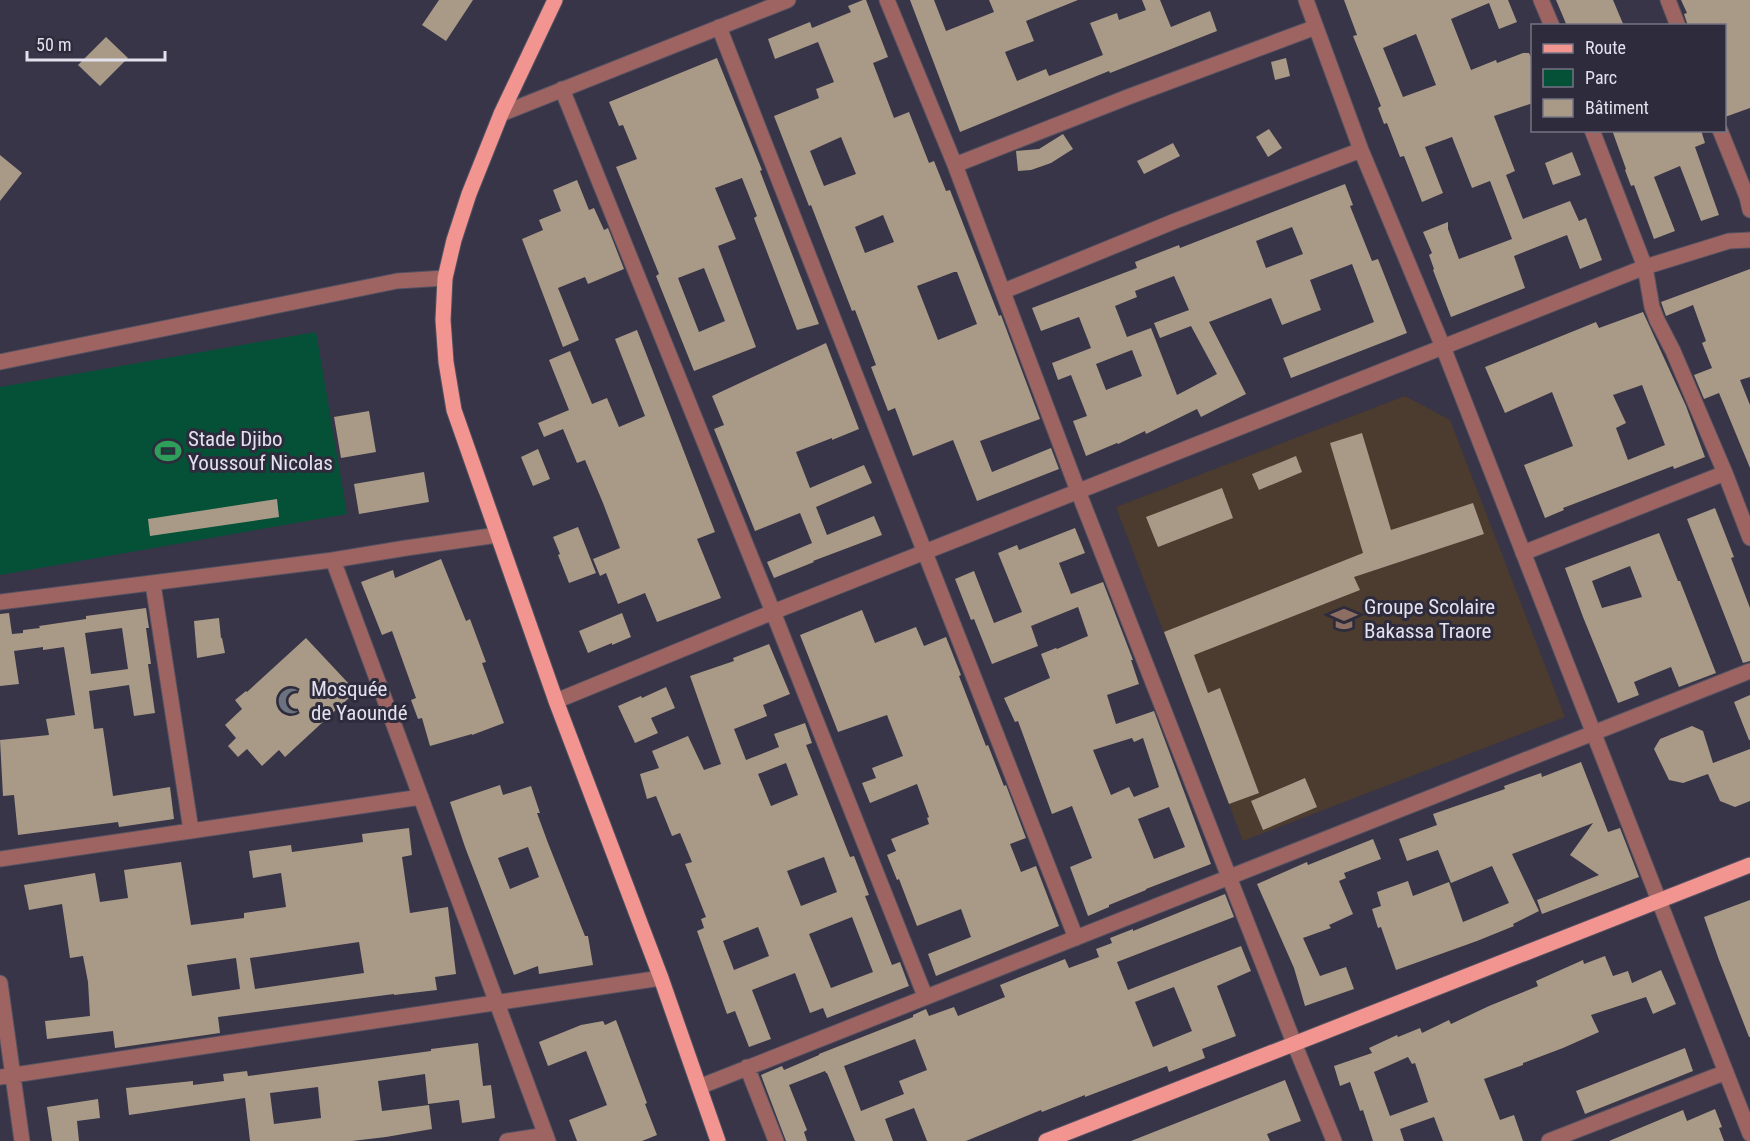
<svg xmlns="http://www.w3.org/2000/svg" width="1750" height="1141" font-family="'Roboto Condensed',sans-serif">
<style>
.education{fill:#4b3c2f}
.green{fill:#055138}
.building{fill:#a99a88;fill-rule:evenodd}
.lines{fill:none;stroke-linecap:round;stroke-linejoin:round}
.minor-casing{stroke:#535162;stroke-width:17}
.major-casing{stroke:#535162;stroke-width:17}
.minor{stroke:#9d6461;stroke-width:15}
.major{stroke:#f29591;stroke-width:15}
.labels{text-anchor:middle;stroke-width:6;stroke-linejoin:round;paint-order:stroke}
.poi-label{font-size:21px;fill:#e3e1ed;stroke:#2d2b3c;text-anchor:start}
</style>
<rect width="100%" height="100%" fill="#373547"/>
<path class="education" d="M1405,396L1450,420L1565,717L1243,841L1116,507Z"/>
<path class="green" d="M316,332L347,514L0,575V387Z"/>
<path class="building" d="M439,0H473L446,41L422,25Z
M863,0H866L888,57L873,63L894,118L909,112L929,163L934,161L946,191L950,190L999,316L1001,315L1040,419L980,441L992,472L1051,448L1059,469L977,501L953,440L913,456L895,408L888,411L871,367L876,365L855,310L852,311L811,205L809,206L774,116L819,98L816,89L834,82L818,42L775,59L768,39L810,22L812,28L851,12L848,6ZM841,137L856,174L824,186L810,151ZM883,215L894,242L865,253L855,227ZM954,272H957L977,324L938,340L917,286Z
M910,0H934L946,31L994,12L989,0H1078L1026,21L1034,41L1005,52L1017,81L1046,69L1049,76L1103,55L1090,23L1117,13L1119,20L1146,10L1142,0H1160L1171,27L1210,11L1217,31L1110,73L1109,71L960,132Z
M1344,0H1508L1517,22L1499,29L1489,3L1451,19L1471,70L1496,60L1497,63L1523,53H1529L1533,62V103L1494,116L1515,171L1506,175L1523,219L1570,201L1579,221L1586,218L1602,260L1580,269L1567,235L1514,256L1525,288L1451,317L1433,270L1434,269L1429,255L1432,253L1423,232L1448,222V229L1459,259L1512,239L1490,181L1472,188L1452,137L1425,147L1443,193L1422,202L1404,156L1400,157L1387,123L1384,124L1378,108L1381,106L1353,36L1357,35ZM1416,34L1436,85L1403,97L1383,48Z
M1556,0H1613L1624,26H1567Z
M1681,0H1750V108L1725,117V26H1688L1684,14L1687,13Z
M106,37L128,58L100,86L78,65Z
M717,58L762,170L760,171L819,324L797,330L754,218L757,216L742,178L715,188L736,239L718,246L756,347L694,371L656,276L659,274L616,167L637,159L623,125L619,126L609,102ZM704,268L725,321L699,332L678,278Z
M1286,58L1290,76L1275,80L1271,62Z
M1269,129L1282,148L1268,157L1256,137Z
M1612,130H1701L1705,143L1695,147L1719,215L1701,221L1680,166L1654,177L1675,231L1654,239L1634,185L1631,186L1625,170L1626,169Z
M1063,134L1073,149L1051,163L1031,170L1018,171L1016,151L1039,149Z
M1173,143L1180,156L1144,174L1137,161Z
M1572,152L1581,175L1553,185L1545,163Z
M0,155L22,173L0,201Z
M577,180L589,210L594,208L604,230L608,228L624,269L588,284L585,277L558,288L579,340L563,347L522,239L543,230L539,220L561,211L553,190Z
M1345,184L1353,205L1350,206L1372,261L1378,259L1407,333L1291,378L1283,358L1374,322L1352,264L1310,280L1321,310L1282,325L1271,298L1209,322L1246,394L1201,417L1197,409L1146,434L1145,431L1118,444L1117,443L1086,456L1073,421L1087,416L1071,375L1058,380L1052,363L1091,348L1079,317L1041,331L1032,308L1137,268L1135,262L1179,245L1180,248ZM1292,227L1303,254L1266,268L1256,241ZM1174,276L1189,310L1154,323L1160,338L1191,326L1217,374L1177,395L1151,328L1127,337L1115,306L1137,297L1135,291ZM1132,350L1142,376L1106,390L1096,364Z
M1750,269V377L1740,380L1750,405V468L1719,393L1704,399L1694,375L1712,368L1702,343L1706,341L1693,305L1666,316L1661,302Z
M1643,312L1686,406L1705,457L1674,469L1673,466L1563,508L1564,510L1545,518L1524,465L1573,446L1552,392L1505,413L1485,367L1596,322L1599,328ZM1642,385L1665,445L1628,460L1616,428L1626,423L1613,395Z
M637,330L715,532L697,539L721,598L657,622L645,593L618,604L606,573L600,576L593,559L620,548L603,503L585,460L577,463L563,429L544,437L538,423L569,410L549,360L570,351L592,404L607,398L619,427L645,416L615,339Z
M826,343L859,429L832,440V438L796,452L810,488L864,465L872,483L816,507L827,535L874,516L882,535L813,561L814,562L774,578L767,562L812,543L800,513L755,531L714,429L724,425L712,396Z
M369,411L376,452L341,458L334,417Z
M1362,433L1391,530L1473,503L1484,534L1354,577L1360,590L1194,655L1208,693L1220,688L1259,793L1229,804L1164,632L1363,553L1330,443Z
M538,449L550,479L533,486L521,457Z
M1296,456L1302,472L1259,490L1252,474Z
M424,472L429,502L359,514L354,484Z
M1222,488L1233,518L1158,547L1146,517Z
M277,499L279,517L150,536L148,519Z
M1715,508L1734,557L1731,558L1750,608V661L1743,663L1687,519Z
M578,527L596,573L569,583L558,555L560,554L553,537Z
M1075,528L1085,553L1059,563L1071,594L1103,582L1133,660H1131L1139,684L1107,695L1116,724L1154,711L1211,864L1146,889V890L1109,905V907L1088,916L1070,867L1092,858L1072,806L1052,814L1018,721L1015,722L1004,698L1050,678L1041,654L1056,648L1057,649L1088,636L1078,607L1031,626L1038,646L992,664L974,619L971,620L955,579L974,571L994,623L1022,612L998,553L1017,545L1019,550ZM1132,738L1134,742L1143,738L1159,787L1134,797L1129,787L1111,795L1093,750ZM1169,807L1185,847L1154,859L1138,819Z
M1659,533L1678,581H1680L1716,673L1679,687L1671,667L1634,682L1639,695L1618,703L1583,617L1565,568ZM1630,566L1642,597L1602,608L1592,581Z
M441,559L466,621L470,619L486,662L482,663L504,723L472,735V734L430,746L422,718L418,719L411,700L416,698L392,631L382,635L361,582L393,570L395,578Z
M146,608L149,628H146L151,664H148L155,713L134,716L129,685L89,691L94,729L103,728L113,796L170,787L174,819L119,827L118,822L18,835L14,795L3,796L0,740L49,735L46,719L75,715L64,647L43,650V647L14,651L19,684L0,686V614L9,613L12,634L23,633V630L40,628L39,626L86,619V616ZM122,628L128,669L91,674L85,633Z
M862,610L875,643L916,627L924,646L946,637L961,675L959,676L986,746L988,745L1004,786L1006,785L1026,838L1010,844L1021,872L1036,866L1059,926L936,976L928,954L971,937L961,909L917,926L899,879L897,880L887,855L896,851L891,839L929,824L927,818L929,817L917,784L870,803L862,783L876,778L872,768L903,756L887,715L838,732L800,635Z
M622,613L631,637L612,645V643L588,653L579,631Z
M219,618L221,638H222L225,653L197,658L194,621Z
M306,638L350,685L344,690L350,697L285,757L279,750L262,766L247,749L238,757L228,746L236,738L225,725L242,709L235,700L246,691L247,692Z
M769,644L790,694L763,705L767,716L734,729L746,760L779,747L774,734L805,723L812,743L806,745L850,857L854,856L869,895L865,896L892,965L900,962L909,986L827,1018L823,1008L810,1013L795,973L752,990L771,1039L749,1047L735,1011L727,1014L697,931L704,928L701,919L706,917L685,864L692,862L680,833L672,836L656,796L647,799L640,774L659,768L652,751L688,736L704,770L721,764L690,676L734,661L733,658ZM786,763L798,795L771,806L758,774ZM824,857L837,892L801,906L787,871ZM852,917L873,972L831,988L809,934ZM758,927L769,956L734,970L723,941Z
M666,687L675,708L651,718L658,733L635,743L618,706L641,696L642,698Z
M1750,695V740H1749L1734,702Z
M1692,726L1703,731L1713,763L1750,749V801L1735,807L1720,801L1708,774L1683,783L1669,780L1654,749L1660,739Z
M1581,762L1608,832L1620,828L1639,877L1542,914L1537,900L1599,875L1570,855L1593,823L1512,854L1539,911L1513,924L1514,926L1477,941L1396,970L1381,927L1378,928L1372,909L1381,906L1377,892L1408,881L1413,896L1449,882L1463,922L1509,903L1492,866L1451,883L1438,850L1407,861L1399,839L1437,825L1433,814L1505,789L1504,786L1541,773L1542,777Z
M1305,778L1317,807L1263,830L1251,801Z
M500,785L503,795L531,786L540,813H537L548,843L585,936H588L593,965L539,974L538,966L514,975L465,847L450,802ZM528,847L539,877L510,889L498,858Z
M409,828L412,855L402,857L410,913L448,907L456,974L435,977L437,990L394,995V994L218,1017L220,1033L115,1048L113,1031L47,1039L45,1021L90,1016L88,982L83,956L70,958L62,904L29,910L24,885L95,873L100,902L128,898L124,870L181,862L191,925L244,918V913L286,907L281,873L253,878L249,851L291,845L292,852L363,842L362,834ZM359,942L364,973L255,989L250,958ZM236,958L240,989L192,996L187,965Z
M1373,839L1381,859L1344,873L1346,878L1339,881L1353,914L1329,925L1331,928L1303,938L1320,976L1346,967L1354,989L1305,1006L1294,968L1257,884L1307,862L1308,865Z
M1225,894L1234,917L1117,962L1128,990L1241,946L1251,971L1217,986L1236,1036L1202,1049L1205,1058L1169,1072L1167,1066L1085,1097V1095L1042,1112L1041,1110L966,1141H927L914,1108L885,1119L893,1141H855L827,1073H826L825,1071L789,1085L807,1130L804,1132L807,1141H786L761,1075L782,1066L784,1070L819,1055V1054L913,1017V1015L926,1009L929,1016L954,1007L958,1016L1005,997L1000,985L1065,959L1069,968L1099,957L1096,949L1112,943L1110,938L1133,929V931ZM1174,987L1192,1031L1153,1047L1135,1002ZM915,1039L927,1070L899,1081L904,1094L861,1111L844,1066Z
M1750,900V1037H1749L1719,960L1704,917Z
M1605,956L1613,976L1628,971L1632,983L1661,970L1676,1004L1653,1014L1646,997L1591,1015L1599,1032L1563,1048L1523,1063V1065L1484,1079L1500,1120L1514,1115L1523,1141H1443L1434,1117L1400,1129L1404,1141H1373L1363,1110L1360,1111L1350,1082L1340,1086L1334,1066L1372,1053L1369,1048L1397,1035L1398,1037L1420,1028L1422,1033L1449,1020L1451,1024L1489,1006L1538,986L1536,981L1583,960L1584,964ZM1408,1057L1412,1064L1415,1063L1428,1102L1390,1116L1374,1072Z
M616,1020L647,1103L645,1104L657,1135L642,1141H577L569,1120L607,1105L586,1051L548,1066L539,1042L581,1025L603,1021L605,1025Z
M478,1043L483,1086L491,1085L495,1118L462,1123L459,1100L428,1104L425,1074L378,1081L382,1111L429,1105L432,1129L386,1137L352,1141H250L245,1098L129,1115L126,1088L193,1081V1085L224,1081L223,1074L247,1071L248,1076L431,1051V1049ZM318,1087L321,1118L274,1124L270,1093Z
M1685,1048L1693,1071L1585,1114L1576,1091Z
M1285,1080L1301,1121L1267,1134L1270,1141H1131Z
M98,1099L100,1118L77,1121L79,1141H52L47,1107Z
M1715,1109L1722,1127L1719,1128L1724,1141H1609L1683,1110L1687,1121Z"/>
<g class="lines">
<g class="minor-casing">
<path id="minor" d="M887,0L955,165L1078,491L1294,1043L1334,1141
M1306,0L1361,150L1443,347L1750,1134
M1541,0L1552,26
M1668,0L1678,26
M719,27L1076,938
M562,89L773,612L925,996
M501,114L788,0
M1592,130L1645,267L1652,307L1657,320L1673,351L1725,473L1750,538
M1720,130L1747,197L1750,210
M955,165L1128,97L1316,27
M1004,291L1175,221L1361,150
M0,362L397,281L445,278
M1523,553L1725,473
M333,560L548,1141
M153,584L191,830
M0,602L333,560L406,548L498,535
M556,701L773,612L1645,267L1729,241L1750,240
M0,859L421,797
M0,983L22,1141
M747,1067L776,1141
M0,1077L661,978
M699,1087L1750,671
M507,1141L546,1135
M1549,1141L1726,1072"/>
</g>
<g class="major-casing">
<path id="major" d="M555,0L501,114L469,194L454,240L445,278L443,320L446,362L454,410L556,701L661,978L718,1141
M1046,1141L1750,865"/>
</g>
<use href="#minor" class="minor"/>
<use href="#major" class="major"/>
</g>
<defs>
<g id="stadium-bare" transform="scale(2.07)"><path d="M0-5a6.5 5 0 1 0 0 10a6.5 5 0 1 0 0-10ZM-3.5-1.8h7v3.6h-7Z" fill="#2e9e5b" stroke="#2d2b3c" stroke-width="2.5" paint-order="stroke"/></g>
<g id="school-bare" transform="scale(2.07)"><path d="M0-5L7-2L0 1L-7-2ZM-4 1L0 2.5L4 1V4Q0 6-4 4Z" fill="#8d6e63" stroke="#2d2b3c" stroke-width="2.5" paint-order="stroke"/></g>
<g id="mosque-bare" transform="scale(2.07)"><path d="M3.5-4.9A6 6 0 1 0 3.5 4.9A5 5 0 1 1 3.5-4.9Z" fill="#6b7280" stroke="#2d2b3c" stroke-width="2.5" paint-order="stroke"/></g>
</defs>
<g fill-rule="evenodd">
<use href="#stadium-bare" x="168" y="451"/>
<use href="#school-bare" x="1344" y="619"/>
<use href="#mosque-bare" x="291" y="701"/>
</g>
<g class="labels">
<g class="poi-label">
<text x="188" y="446">Stade Djibo<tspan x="188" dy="24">Youssouf Nicolas</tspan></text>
<text x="1364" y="614">Groupe Scolaire<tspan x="1364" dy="24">Bakassa Traore</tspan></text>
<text x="311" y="696">Mosquée<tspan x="311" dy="24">de Yaoundé</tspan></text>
</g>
</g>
<rect x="1531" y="24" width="195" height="108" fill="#2d2b3c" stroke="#767483" stroke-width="1.5"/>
<rect x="1543" y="44" width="30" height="9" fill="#f29591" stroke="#767483" stroke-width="1.5"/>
<text x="1585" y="54" font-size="18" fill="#e3e1ed">Route</text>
<rect x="1543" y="69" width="30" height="18" fill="#055138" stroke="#767483" stroke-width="1.5"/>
<text x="1585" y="84" font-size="18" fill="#e3e1ed">Parc</text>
<rect x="1543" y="99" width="30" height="18" fill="#a99a88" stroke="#767483" stroke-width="1.5"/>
<text x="1585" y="114" font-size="18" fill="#e3e1ed">Bâtiment</text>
<path d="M27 51v9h138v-9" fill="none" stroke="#e3e1ed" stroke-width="3"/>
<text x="36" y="51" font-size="18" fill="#e3e1ed" stroke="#2d2b3c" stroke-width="4.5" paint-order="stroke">50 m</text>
</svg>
